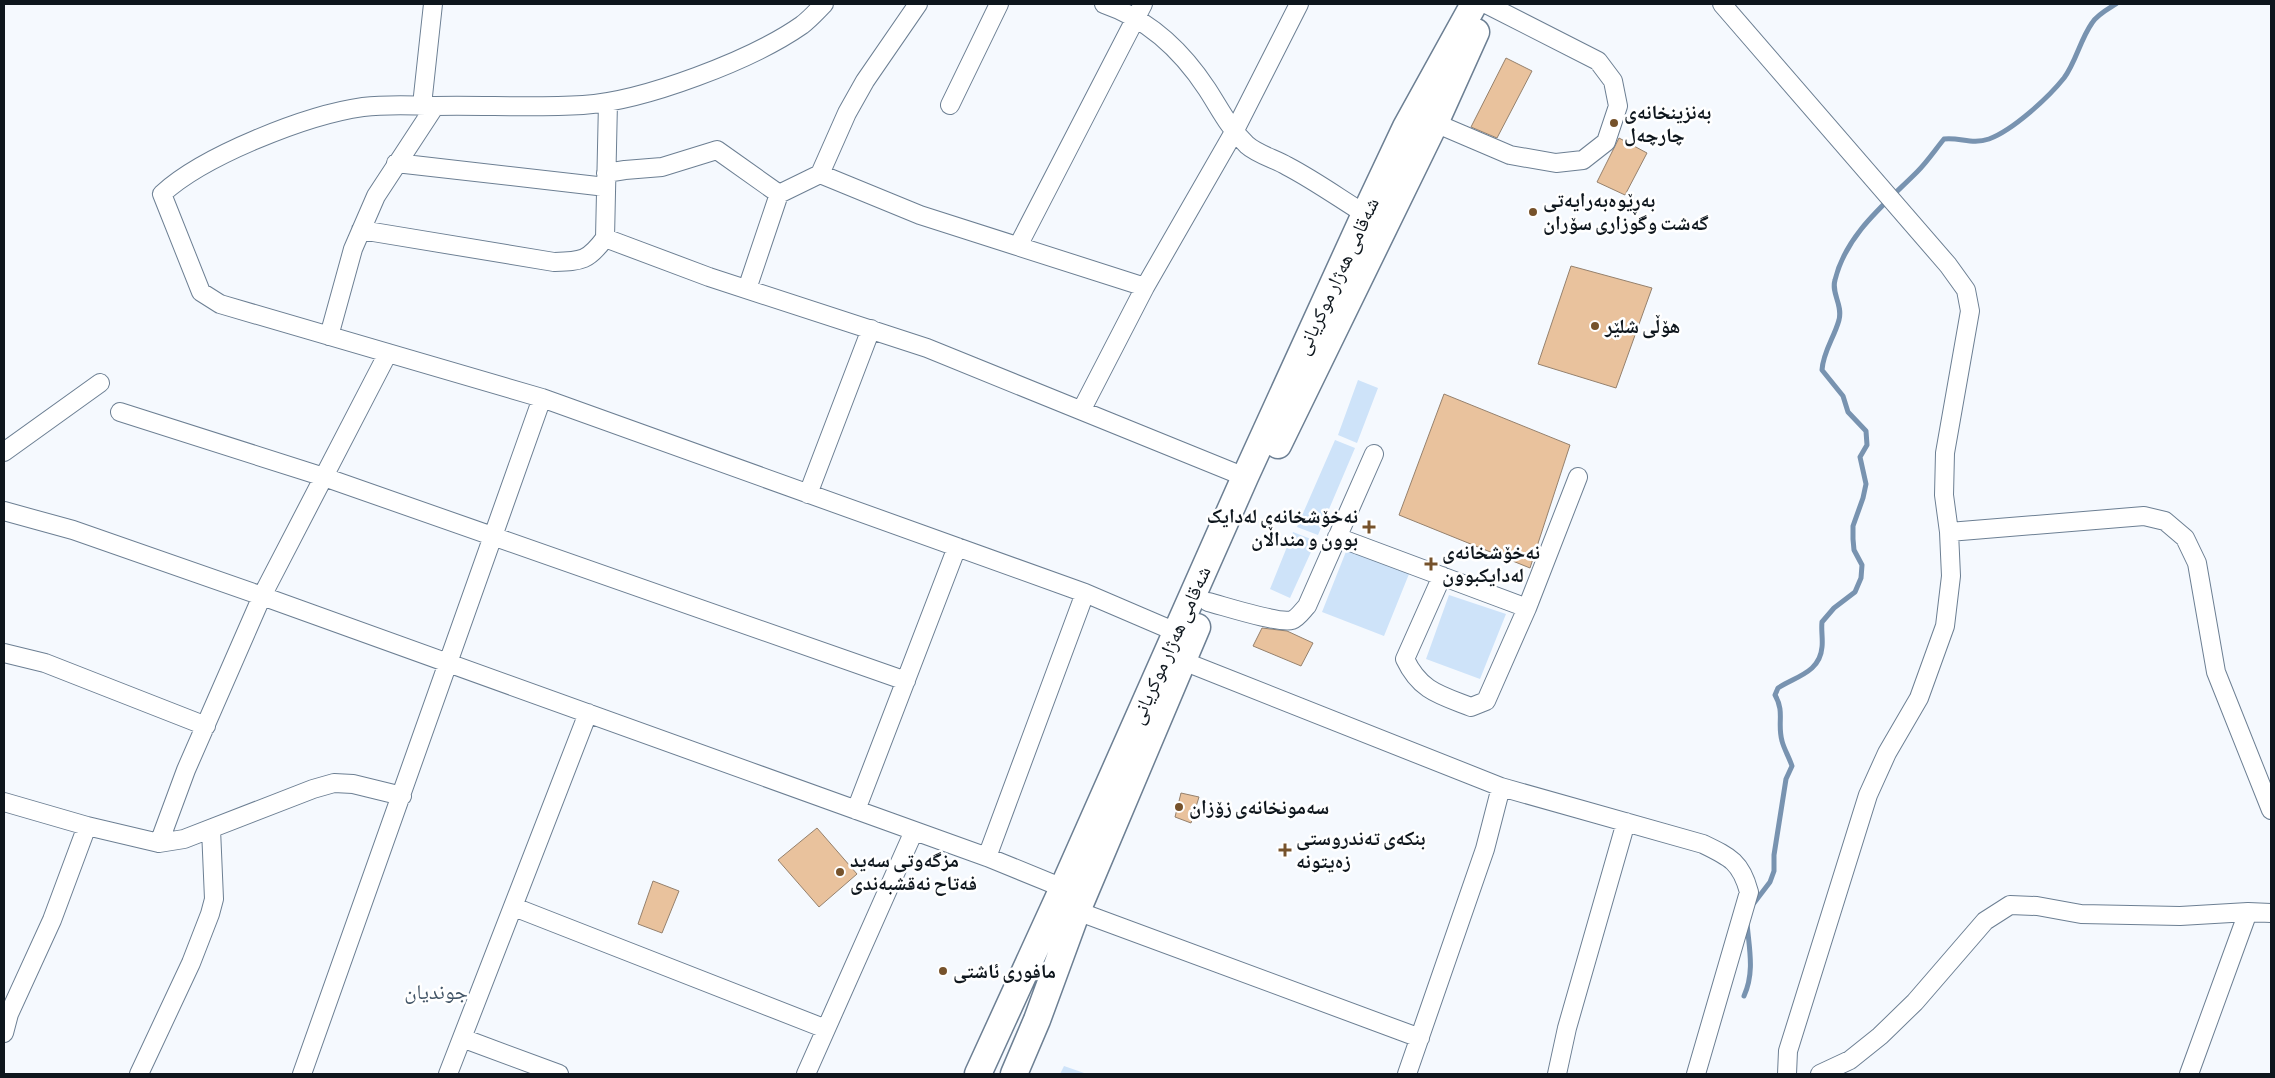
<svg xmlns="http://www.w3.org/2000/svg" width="2275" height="1078" font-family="'Alegreya Sans','Noto Naskh Arabic',sans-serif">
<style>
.green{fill:#cee3f9}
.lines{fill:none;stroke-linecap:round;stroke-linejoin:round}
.stream{stroke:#7893b0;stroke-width:5}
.building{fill:#e9c29d;stroke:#95816d}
.minor-casing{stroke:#6c7f93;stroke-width:20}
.highway-casing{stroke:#6c7f93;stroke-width:29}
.minor{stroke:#fff;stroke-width:18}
.highway{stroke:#fff;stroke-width:26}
.poi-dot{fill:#76522b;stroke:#fff;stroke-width:2}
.labels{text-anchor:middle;stroke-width:5;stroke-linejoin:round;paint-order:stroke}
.poi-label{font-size:20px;font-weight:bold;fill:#0e161d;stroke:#fff;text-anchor:start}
.street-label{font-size:20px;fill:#0e161d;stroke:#fff}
.neighbourhood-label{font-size:21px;fill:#405365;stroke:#fff}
</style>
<rect width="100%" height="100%" fill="#f5f9fe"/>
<path class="green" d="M1358,380L1378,388L1357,443L1338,435Z
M1335,440L1355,448L1318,535L1297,527Z
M1293,532L1316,541L1290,598L1270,589Z
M1347,549L1409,574L1384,636L1322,612Z
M1449,595L1506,614L1480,679L1426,659Z
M1064,1066L1087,1074H1060Z"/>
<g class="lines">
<path class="stream" d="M1754,903L1770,882L1774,871V855L1786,779L1792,766C1789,757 1784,749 1782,741C1777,723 1785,712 1775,695L1778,688C1797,676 1820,672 1822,647C1823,639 1821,630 1822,622L1834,608L1855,592L1861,578L1862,565L1854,550L1853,539V526L1863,498L1866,484L1860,457L1867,445L1866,431L1848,412L1843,396L1822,370C1823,352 1834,338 1839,320C1843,304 1831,294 1835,280C1846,234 1886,203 1917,172C1927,162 1935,150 1944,139C1960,137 1972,145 1989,139C2013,130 2048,98 2064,78C2076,62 2080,40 2092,23C2097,15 2108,9 2116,4
M1744,996C1755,972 1749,948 1747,923"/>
</g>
<path class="building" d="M1506,58L1532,71L1497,138L1471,127Z
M1619,138L1647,153L1625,195L1597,182Z
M1571,266L1652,288L1616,388L1538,364Z
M1444,394L1570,445L1530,568L1399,515Z
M1262,628L1287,631L1313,643L1301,666L1253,646Z
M1181,793L1199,797L1191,823L1175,817Z
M817,828L857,874L819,907L778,860Z
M653,881L679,891L662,933L638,924Z"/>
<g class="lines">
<g class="minor-casing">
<path id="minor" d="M1104,4C1148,19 1182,51 1207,89C1220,109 1229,128 1247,145C1257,154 1275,159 1287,166C1314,180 1339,198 1365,214
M1722,4L1948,265L1966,290L1970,311L1945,453L1944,495L1949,532L1951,576L1945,626L1919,698L1887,753L1868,795L1788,1051L1787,1074
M422,105L433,4
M950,105L999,4
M435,106C411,105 387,104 363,107C306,115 203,156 162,194L201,292L220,304L542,398L1085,593L1176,632
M1435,123L1510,155L1556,163L1583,160L1606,142L1618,106L1613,81L1598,61L1488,5
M396,163L606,187
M606,173L625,170L662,167L717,150L779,194
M820,174L920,215L1145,287
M361,230L554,262C582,261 588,261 605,238L608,102
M605,238L709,277L927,348L1245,477
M1018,246L1143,4
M747,289L779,194L820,174L847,113L865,81L918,4
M329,336L353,249L376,196L435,106C484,105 534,108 583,105C644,101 752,60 802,25C810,19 817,11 824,4
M1082,409L1145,287L1234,132L1299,4
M120,412L324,477L906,681
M4,452L100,383
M808,494L871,329
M4,511L73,530L262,596L987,857L1063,888
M1949,532L2144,516L2165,521L2185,538L2197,563L2216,672L2271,810
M1337,537L1527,608
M1442,576L1405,659C1420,691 1440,695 1471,707L1486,701L1527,608L1578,477
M1208,602C1224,606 1279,624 1292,620C1298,618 1303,610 1307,606L1374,454
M4,653L45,663L206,726
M1183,661L1501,787L1485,849L1407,1074
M1501,787L1703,844C1730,857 1741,862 1749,892L1696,1074
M4,802L87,826
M856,810L957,547
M159,843L186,770L262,596L388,353
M987,857L1085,593
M514,907L826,1029
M1077,911L1420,1038
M4,1033L9,1014L52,920L87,826L159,843L184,839L313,789L334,783L353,784L402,796
M462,1038L559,1074
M139,1074L191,963L210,914L214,899L211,829
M302,1074L542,398
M448,1074L588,713
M806,1074L914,831
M1557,1074L1567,1028L1626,822
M1820,1074L1850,1060L1880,1036L1915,1002L1985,921L2010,905L2037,906L2081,914L2180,916L2248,912L2271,913
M2189,1074L2248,912"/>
</g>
<g class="highway-casing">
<path id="highway" d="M1278,445L1435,123L1476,32
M978,1074L1063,888L1245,477L1365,214L1406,127L1474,4
M1014,1074L1037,1020L1077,911L1197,627"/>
</g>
<use href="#minor" class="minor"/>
<use href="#highway" class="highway"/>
</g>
<g class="poi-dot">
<circle cx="1614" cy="123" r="5"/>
<circle cx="1533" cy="212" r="5"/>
<circle cx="1595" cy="326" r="5"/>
<path d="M1366.5 519.5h5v5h5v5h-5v5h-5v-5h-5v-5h5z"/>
<path d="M1428.5 556.5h5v5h5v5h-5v5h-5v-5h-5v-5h5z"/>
<circle cx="1179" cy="807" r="5"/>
<path d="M1282.5 842.5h5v5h5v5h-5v5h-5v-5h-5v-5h5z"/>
<circle cx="840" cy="872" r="5"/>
<circle cx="943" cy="971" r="5"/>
</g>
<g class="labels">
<g class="poi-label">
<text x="1624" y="119">بەنزینخانەی<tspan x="1624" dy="23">چارچەل</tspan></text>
<text x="1543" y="207">بەڕێوەبەرایەتی<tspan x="1543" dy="23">گەشت وگوزاری سۆران</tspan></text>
<text x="1605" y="333">هۆڵی شلێر</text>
<text x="1358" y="523" text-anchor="end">نەخۆشخانەی لەدایک<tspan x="1358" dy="23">بوون و منداڵان</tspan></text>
<text x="1442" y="559">نەخۆشخانەی<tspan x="1442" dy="23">لەدایکبوون</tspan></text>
<text x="1189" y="814">سەمونخانەی زۆزان</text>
<text x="1296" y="845">بنکەی تەندروستی<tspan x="1296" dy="23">زەیتونە</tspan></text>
<text x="850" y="867">مزگەوتی سەید<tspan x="850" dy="23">فەتاح نەقشبەندی</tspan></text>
<text x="953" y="978">مافوری ئاشتی</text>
</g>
<g class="street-label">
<text transform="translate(1337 276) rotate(-65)" y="7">شەقامی ھەژار موکریانی</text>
<text transform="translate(1170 645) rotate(-66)" y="7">شەقامی ھەژار موکریانی</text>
</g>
<g class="neighbourhood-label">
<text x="436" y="999">جوندیان</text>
</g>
</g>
<rect width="2275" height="1078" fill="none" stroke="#0e161d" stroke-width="10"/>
</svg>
